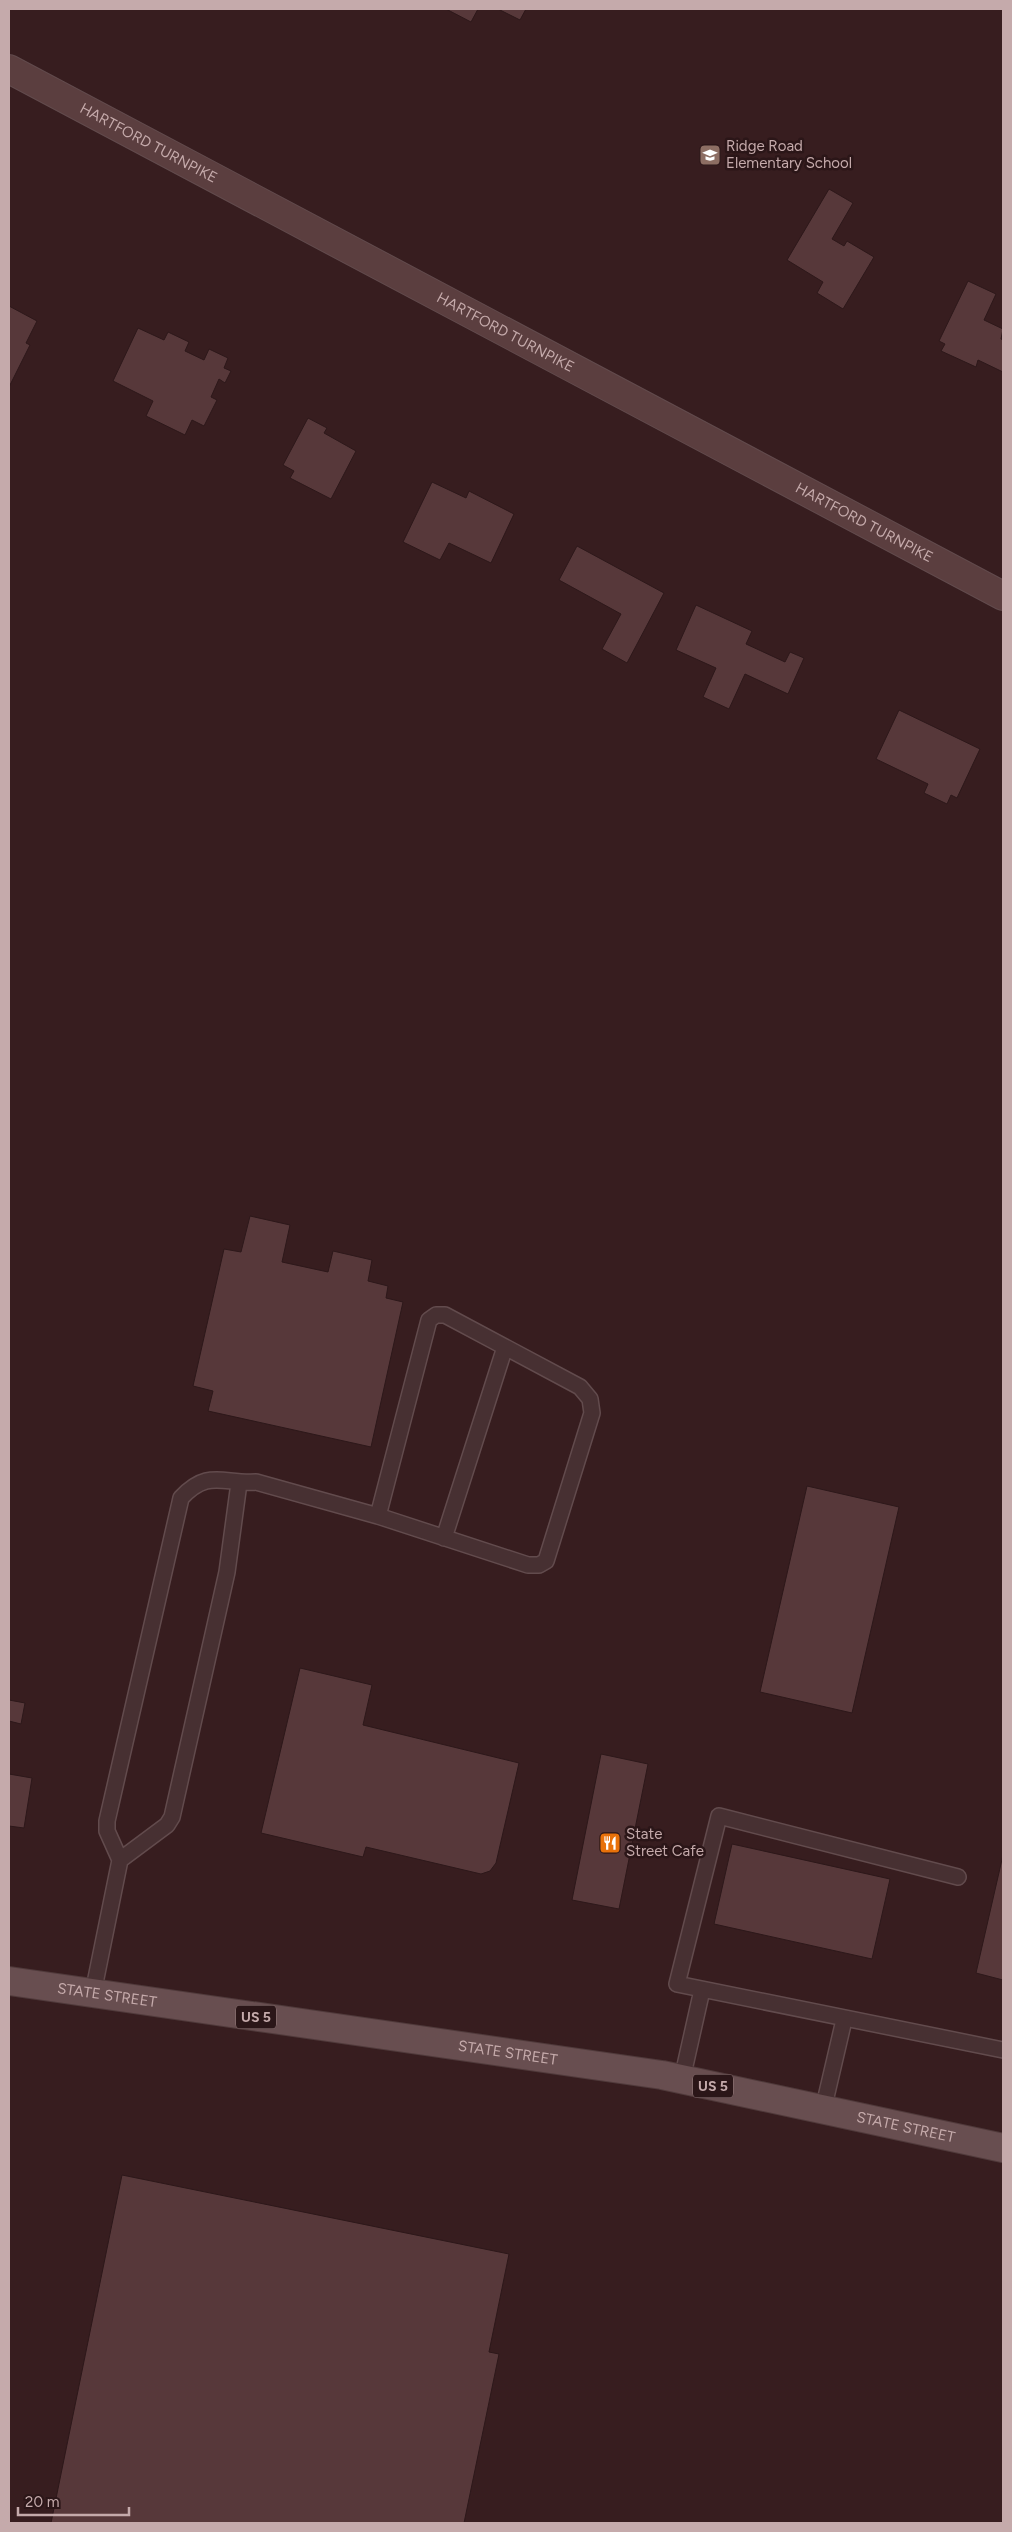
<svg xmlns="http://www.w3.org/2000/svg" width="1012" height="2532" font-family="Figtree,sans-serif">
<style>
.building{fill:#57383a;stroke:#2d181a}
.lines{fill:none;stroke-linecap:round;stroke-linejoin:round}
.service-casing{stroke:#624b4d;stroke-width:18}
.secondary-casing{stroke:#624b4d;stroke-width:30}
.primary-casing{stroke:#503a3b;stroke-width:30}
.service{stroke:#473032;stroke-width:15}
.secondary{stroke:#5b3e3f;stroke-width:28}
.primary{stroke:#684e50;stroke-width:28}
.labels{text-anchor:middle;stroke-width:5;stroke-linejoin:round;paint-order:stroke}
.shield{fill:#2b1618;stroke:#977e7f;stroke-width:1}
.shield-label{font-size:14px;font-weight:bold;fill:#c5aaab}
.street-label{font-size:15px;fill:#c5aaab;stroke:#2b1618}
.poi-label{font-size:15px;fill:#c5aaab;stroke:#2b1618;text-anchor:start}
</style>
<rect width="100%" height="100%" fill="#371d1f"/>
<path class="building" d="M446,9H478L471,22Z
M498,9H526L520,20Z
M829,189L853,203L832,239L844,246L847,241L874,257L843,309L817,293L823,282L787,260Z
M968,281L996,294L984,320L1003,329L1001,339L1003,340V372L978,360L976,367L941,351L945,344L939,341Z
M9,306L37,321L26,343L30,345L9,387Z
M138,328L164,340L168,332L189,342L185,351L204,360L209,349L228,358L224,368L231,371L225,383L219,379L211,397L217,400L204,426L192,420L185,435L146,416L153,401L113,381Z
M308,418L327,428L324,433L356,451L331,499L290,478L294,471L283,465Z
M432,482L466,498L469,491L514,514L491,563L449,543L440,560L403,542Z
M577,546L664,593L627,663L602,649L621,614L559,580Z
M696,605L752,631L746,644L785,662L790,652L804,658L788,694L745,674L729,709L703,697L716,668L676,650Z
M899,710L980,749L957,798L951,795L947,804L924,793L928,784L876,759Z
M250,1216L290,1225L282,1262L328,1272L333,1251L372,1260L368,1281L388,1286L386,1298L403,1302L371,1447L208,1411L213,1391L193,1386L224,1249L241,1252Z
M807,1486L899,1507L852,1713L760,1692Z
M300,1668L372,1685L363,1725L519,1763L496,1863L490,1871L481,1874L366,1847L363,1857L261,1833Z
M9,1700L25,1703L21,1724L9,1721Z
M601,1754L648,1764L619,1909L572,1900Z
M9,1774L32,1778L24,1828L9,1826Z
M732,1844L890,1879L872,1959L714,1924Z
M1003,1855V1980L976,1973Z
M122,2175L509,2254L489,2352L499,2354L464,2523H51Z"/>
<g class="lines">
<g class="service-casing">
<path id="service" d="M444,1538L505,1347
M120,1860L167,1825L172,1817L227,1572L239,1483
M958,1877L719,1816L677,1984L1003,2050
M93,1993L120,1860L107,1831V1821L181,1498C208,1469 222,1484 256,1482L378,1516L528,1565H539L546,1561L592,1413L590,1399L580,1387L445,1315H436L429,1320L378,1516
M682,2079L702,1990
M823,2110L844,2020"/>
</g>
<g class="secondary-casing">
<g id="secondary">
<path id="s1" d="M9,69L1003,596"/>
</g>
</g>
<g class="primary-casing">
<g id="primary">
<path id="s2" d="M9,1981L662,2075L1003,2148"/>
</g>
</g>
<use href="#service" class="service"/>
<use href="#secondary" class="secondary"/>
<use href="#primary" class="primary"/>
</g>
<defs>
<g id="school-square" transform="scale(1.125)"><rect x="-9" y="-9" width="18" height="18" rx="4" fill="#8d6e63" stroke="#2b1618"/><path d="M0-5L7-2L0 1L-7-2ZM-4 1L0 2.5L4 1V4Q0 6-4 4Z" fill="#fff"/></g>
<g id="restaurant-square" transform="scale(1.125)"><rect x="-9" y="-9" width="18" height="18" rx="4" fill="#e8710a" stroke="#2b1618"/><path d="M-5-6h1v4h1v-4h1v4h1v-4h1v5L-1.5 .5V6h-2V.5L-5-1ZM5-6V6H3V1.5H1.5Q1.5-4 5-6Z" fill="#fff"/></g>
</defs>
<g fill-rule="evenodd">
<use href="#school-square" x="710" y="155"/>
<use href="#restaurant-square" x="610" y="1843"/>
</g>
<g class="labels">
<g class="shield">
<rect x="236" y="2005.5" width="40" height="23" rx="4"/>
<rect x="693" y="2074.5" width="40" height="23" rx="4"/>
</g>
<g class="shield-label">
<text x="256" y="2022">US 5</text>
<text x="713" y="2091">US 5</text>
</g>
<g class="street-label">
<text dy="5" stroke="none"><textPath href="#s1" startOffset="158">HARTFORD TURNPIKE</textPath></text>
<text dy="5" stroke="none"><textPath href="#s1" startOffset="562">HARTFORD TURNPIKE</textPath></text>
<text dy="5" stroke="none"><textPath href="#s1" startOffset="968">HARTFORD TURNPIKE</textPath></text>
<text dy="5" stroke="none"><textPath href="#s2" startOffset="99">STATE STREET</textPath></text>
<text dy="5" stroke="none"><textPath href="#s2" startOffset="504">STATE STREET</textPath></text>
<text dy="5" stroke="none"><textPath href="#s2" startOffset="909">STATE STREET</textPath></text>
</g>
<g class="poi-label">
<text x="726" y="151">Ridge Road<tspan x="726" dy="17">Elementary School</tspan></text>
<text x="626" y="1839">State<tspan x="626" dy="17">Street Cafe</tspan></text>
</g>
</g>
<rect width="1012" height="2532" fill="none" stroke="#c5aaab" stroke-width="20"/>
<path d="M18 2507v8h111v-8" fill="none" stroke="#c5aaab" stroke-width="2.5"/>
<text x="25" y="2507" font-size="15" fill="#c5aaab" stroke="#2b1618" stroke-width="4" paint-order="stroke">20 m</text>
</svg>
